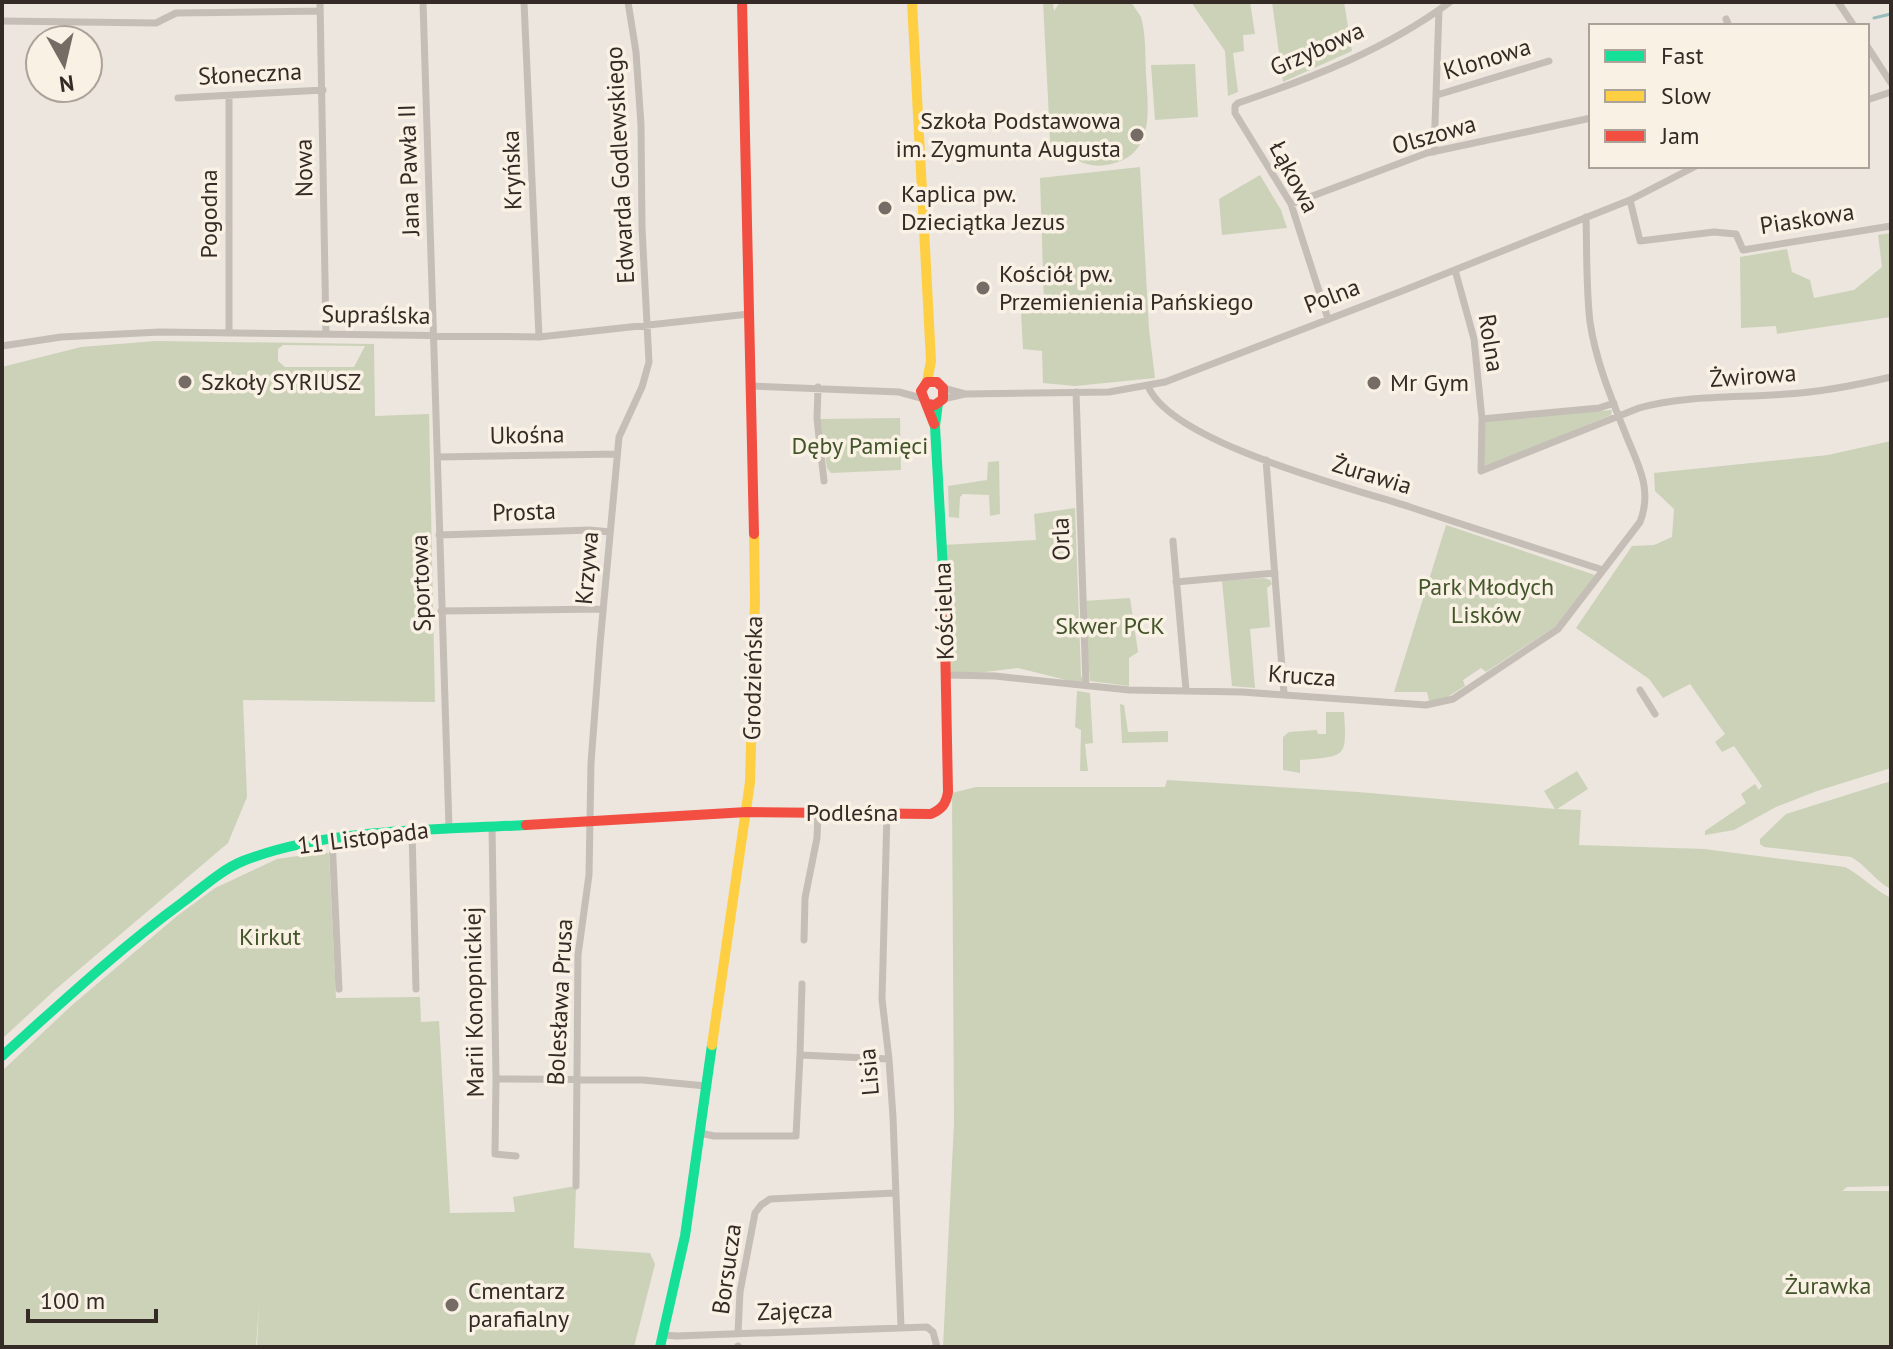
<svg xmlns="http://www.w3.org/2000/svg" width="1893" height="1349" font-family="'PT Sans',sans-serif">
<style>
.green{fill:#ccd2b8;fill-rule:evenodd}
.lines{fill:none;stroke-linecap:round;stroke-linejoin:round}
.stream{stroke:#9abcbd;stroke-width:3}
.street{stroke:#c5beb7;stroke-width:7}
.fast{stroke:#16e098;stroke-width:10}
.slow{stroke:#ffcf43;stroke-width:10}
.jam{stroke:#f24e42;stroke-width:10}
.poi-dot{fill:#756c66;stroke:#faf1e5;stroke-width:3}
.labels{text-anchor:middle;stroke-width:7;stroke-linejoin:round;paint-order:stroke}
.street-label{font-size:24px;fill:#352b26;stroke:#faf1e5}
.poi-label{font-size:24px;fill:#352b26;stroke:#faf1e5;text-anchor:start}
.park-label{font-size:24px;fill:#425429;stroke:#faf1e5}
</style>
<rect width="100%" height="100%" fill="#ece6de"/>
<path class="green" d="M1043,2H1053L1054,11L1060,2H1131L1141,17C1146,35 1145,55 1146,74C1148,111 1156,157 1106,165C1088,168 1073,160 1061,147V158L1051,157Z
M1191,2H1250L1255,34L1243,35L1244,51L1233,53L1238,92L1228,96L1225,51Z
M1272,2H1344L1352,51L1283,82Z
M1195,64L1198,117L1155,120L1151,65Z
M1140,167L1149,329L1155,378L1075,386L1043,383L1042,351L1023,349L1021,312L1044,305L1040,178Z
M1260,175L1281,210L1287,228L1222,235L1219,199Z
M1891,233V317L1777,334L1776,326L1741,328L1740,257L1787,249L1792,272L1810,280L1814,298L1854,290L1882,267L1878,235Z
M156,341L374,344L375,416L429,414L435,702L243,700L247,797L228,843L56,989L2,1039V367L81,347ZM283,345L365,346L354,367H285L278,361V349Z
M1612,410L1611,415L1484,468L1483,420Z
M900,418L901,470L831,473L827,468L820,419Z
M1891,441V768L1817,791L1776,807L1734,830L1705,835V831L1746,803L1741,794L1755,784L1759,790L1762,786L1734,746L1722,752L1715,742L1725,734L1690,684L1663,698L1649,679L1576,628L1632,546L1654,545L1672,537L1674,509L1655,491L1654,473L1828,455Z
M999,461L1000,514L990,516L989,495L963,494L960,497L959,518L949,517L948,486L987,480L988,462Z
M1075,508L1081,676L1086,685L1018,668L960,675L946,670L942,545L1036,540L1034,514Z
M1446,525L1595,575L1559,624L1486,672L1481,668L1463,680L1465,686L1444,699L1429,701L1427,692H1394Z
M1264,578L1270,580L1272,584L1267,588L1270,627L1250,629L1255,688L1232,686L1222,581Z
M1130,598L1138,652L1129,658V686L1090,681L1083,601Z
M1077,691L1090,693L1093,743L1085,744L1088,771H1080L1081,730L1075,727Z
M1120,704L1124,705L1128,732L1168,731V742L1122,743Z
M1326,712H1344C1347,759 1346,756 1300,760V773L1283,770V737L1289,732L1317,730L1318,734H1326Z
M1577,771L1588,789L1557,809L1581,810L1579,845L1704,849L1845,867C1862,876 1872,888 1891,898V1186L1847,1187L1842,1191H1891V1347H943L954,1123L952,793L976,787H1165L1167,780L1358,792L1555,809L1544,791Z
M1891,781V889C1875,881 1866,865 1851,857L1764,847L1760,844V839L1786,814Z
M325,852L329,854L336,998L420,997L421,1022L439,1021L450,1213L515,1212L513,1197L576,1186L574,1248L650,1253L655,1264L634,1347H257L259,1305L256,1347H2V1071L71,1006L177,916L215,888L277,859Z"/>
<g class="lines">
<path class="stream" d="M1874,18L1891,14"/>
<path class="street" d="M320,2L326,334
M423,2L449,828
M524,2L539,337
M1838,2L1854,26
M1726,19L1729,26
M2,21L156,23L176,13L320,11
M1867,46L1891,83
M1437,95L1549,61
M229,96V333
M178,98L323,90
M1867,100L1891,92
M1434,152L1439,10
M1630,200L1640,241L1714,232L1736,234L1743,250L1891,226
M1291,204L1427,153L1591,118
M1455,270L1474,339L1482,419L1481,471L1639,408C1686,395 1738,398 1787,394C1822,392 1857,385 1891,377
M1328,319L1291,204L1235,113V106L1238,103C1312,78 1387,49 1450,2
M2,346L61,337L160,332L539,337L749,314
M750,386L899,392L921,398
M1148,386C1171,443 1352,488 1410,507C1475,529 1539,549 1603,570
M818,387L817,419L824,481
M943,388L965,394
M1076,392L1086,685
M943,399L965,394L1109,392L1165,382L1402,291L1630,200L1696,166
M1482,419L1599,408L1614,403
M438,457L617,454
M1266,460L1284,694
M439,535L590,530L610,532
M1173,541L1186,690
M1176,582L1275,573
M441,611L603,609
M946,675L995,676L1129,690L1242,692L1426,705L1453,699L1558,629L1640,522C1652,492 1640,468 1628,440C1613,402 1596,363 1590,322C1586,288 1587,252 1586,217
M1640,690L1655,714
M887,814L882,999L889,1059L893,1117L901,1327
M492,826L496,1079L495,1154L516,1156
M412,831L416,989
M332,838L339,989
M804,940L805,898L817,838L818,813
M800,1055L802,984
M496,1079L643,1080L706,1086
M700,1133L714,1136H796L800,1055L889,1059
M576,1186L578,955L589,875L591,763L600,644L619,437L642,387L649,362L642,228L641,125L636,52L628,2
M738,1333L740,1292L755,1213L761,1205L770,1199L895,1193
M664,1335L677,1336L927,1327L933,1332L937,1347
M738,1347V1346"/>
<path class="fast" d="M938,403L935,426L944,587
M2,1056C61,1003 119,949 183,902C202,888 221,870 243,861C327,828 437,830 526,825
M660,1347L685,1236L712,1045"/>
<path class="slow" d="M912,2L931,361L927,382
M712,1045L750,782L755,600L754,534"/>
<path class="jam" d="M742,2L754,534
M928,404L935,405L943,399V388L937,382H927L921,391L934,424
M526,825L747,812L931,814C942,809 946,804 948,792L944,587"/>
</g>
<g class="poi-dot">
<circle cx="1137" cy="135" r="8"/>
<circle cx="885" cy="208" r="8"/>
<circle cx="983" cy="288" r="8"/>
<circle cx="185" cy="382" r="8"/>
<circle cx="1374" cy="383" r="8"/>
<circle cx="452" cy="1305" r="8"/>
</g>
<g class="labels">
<g class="street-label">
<text transform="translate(1317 49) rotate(-24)" y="8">Grzybowa</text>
<text transform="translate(1487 59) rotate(-17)" y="8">Klonowa</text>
<text transform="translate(250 74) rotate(-3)" y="8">Słoneczna</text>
<text transform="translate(1434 135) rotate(-16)" y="8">Olszowa</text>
<text transform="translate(620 165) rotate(-93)" y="8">Edwarda Godlewskiego</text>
<text transform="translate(304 168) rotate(-91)" y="8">Nowa</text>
<text transform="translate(409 170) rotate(-92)" y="8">Jana Pawła II</text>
<text transform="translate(512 170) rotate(-92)" y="8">Kryńska</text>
<text transform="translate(1294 177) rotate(62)" y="8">Łąkowa</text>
<text transform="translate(209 214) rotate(-90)" y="8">Pogodna</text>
<text transform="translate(1807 219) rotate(-9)" y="8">Piaskowa</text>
<text transform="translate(1332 296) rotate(-21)" y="8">Polna</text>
<text transform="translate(376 315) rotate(1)" y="8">Supraślska</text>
<text transform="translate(1491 343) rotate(81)" y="8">Rolna</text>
<text transform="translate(1753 376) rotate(-4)" y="8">Żwirowa</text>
<text transform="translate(527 435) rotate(-1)" y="8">Ukośna</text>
<text transform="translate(1372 475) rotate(17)" y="8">Żurawia</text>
<text transform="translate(524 512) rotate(-2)" y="8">Prosta</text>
<text transform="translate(1061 539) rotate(-92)" y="8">Orla</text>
<text transform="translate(587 568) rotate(-85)" y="8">Krzywa</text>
<text transform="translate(421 583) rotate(-92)" y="8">Sportowa</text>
<text transform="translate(944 611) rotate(-92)" y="8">Kościelna</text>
<text transform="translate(1302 676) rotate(4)" y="8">Krucza</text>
<text transform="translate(753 678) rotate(-89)" y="8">Grodzieńska</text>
<text x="852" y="821">Podleśna</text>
<text transform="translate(363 838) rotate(-7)" y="8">11 Listopada</text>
<text transform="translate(474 1002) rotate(-91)" y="8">Marii Konopnickiej</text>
<text transform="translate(560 1002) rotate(-87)" y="8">Bolesława Prusa</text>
<text transform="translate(869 1072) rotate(-95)" y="8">Lisia</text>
<text transform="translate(727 1269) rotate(-82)" y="8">Borsucza</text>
<text transform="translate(795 1311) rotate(-2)" y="8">Zajęcza</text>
</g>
<g class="poi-label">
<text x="1121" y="129" text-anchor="end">Szkoła Podstawowa<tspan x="1121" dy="28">im. Zygmunta Augusta</tspan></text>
<text x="901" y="202">Kaplica pw.<tspan x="901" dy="28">Dzieciątka Jezus</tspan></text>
<text x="999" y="282">Kościół pw.<tspan x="999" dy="28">Przemienienia Pańskiego</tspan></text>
<text x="201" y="390">Szkoły SYRIUSZ</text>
<text x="1390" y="391">Mr Gym</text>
<text x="468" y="1299">Cmentarz<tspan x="468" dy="28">parafialny</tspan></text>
</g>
<g class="park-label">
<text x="860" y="454">Dęby Pamięci</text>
<text x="1486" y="595">Park Młodych<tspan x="1486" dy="28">Lisków</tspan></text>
<text x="1110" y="634">Skwer PCK</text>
<text x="270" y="945">Kirkut</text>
<text x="1828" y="1294">Żurawka</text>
</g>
</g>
<rect width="1893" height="1349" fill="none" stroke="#352b26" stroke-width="8"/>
<rect x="1589" y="24" width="280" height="144" fill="#faf1e5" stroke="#aba299" stroke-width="2"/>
<rect x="1605" y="50" width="40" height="12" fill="#16e098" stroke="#aba299" stroke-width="2"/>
<text x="1661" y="64" font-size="24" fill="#352b26">Fast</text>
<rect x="1605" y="90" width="40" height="12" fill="#ffcf43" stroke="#aba299" stroke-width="2"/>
<text x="1661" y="104" font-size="24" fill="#352b26">Slow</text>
<rect x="1605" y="130" width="40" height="12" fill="#f24e42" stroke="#aba299" stroke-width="2"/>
<text x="1661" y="144" font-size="24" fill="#352b26">Jam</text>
<g transform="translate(64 64) rotate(172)"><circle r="38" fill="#faf1e5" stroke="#aba299" stroke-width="2"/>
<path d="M0-6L14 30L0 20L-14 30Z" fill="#756c66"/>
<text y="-12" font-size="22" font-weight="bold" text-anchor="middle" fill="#352b26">N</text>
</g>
<path d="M28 1309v12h128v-12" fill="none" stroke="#352b26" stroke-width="4"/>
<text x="40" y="1309" font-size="24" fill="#352b26" stroke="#faf1e5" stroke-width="6" paint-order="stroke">100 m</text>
</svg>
